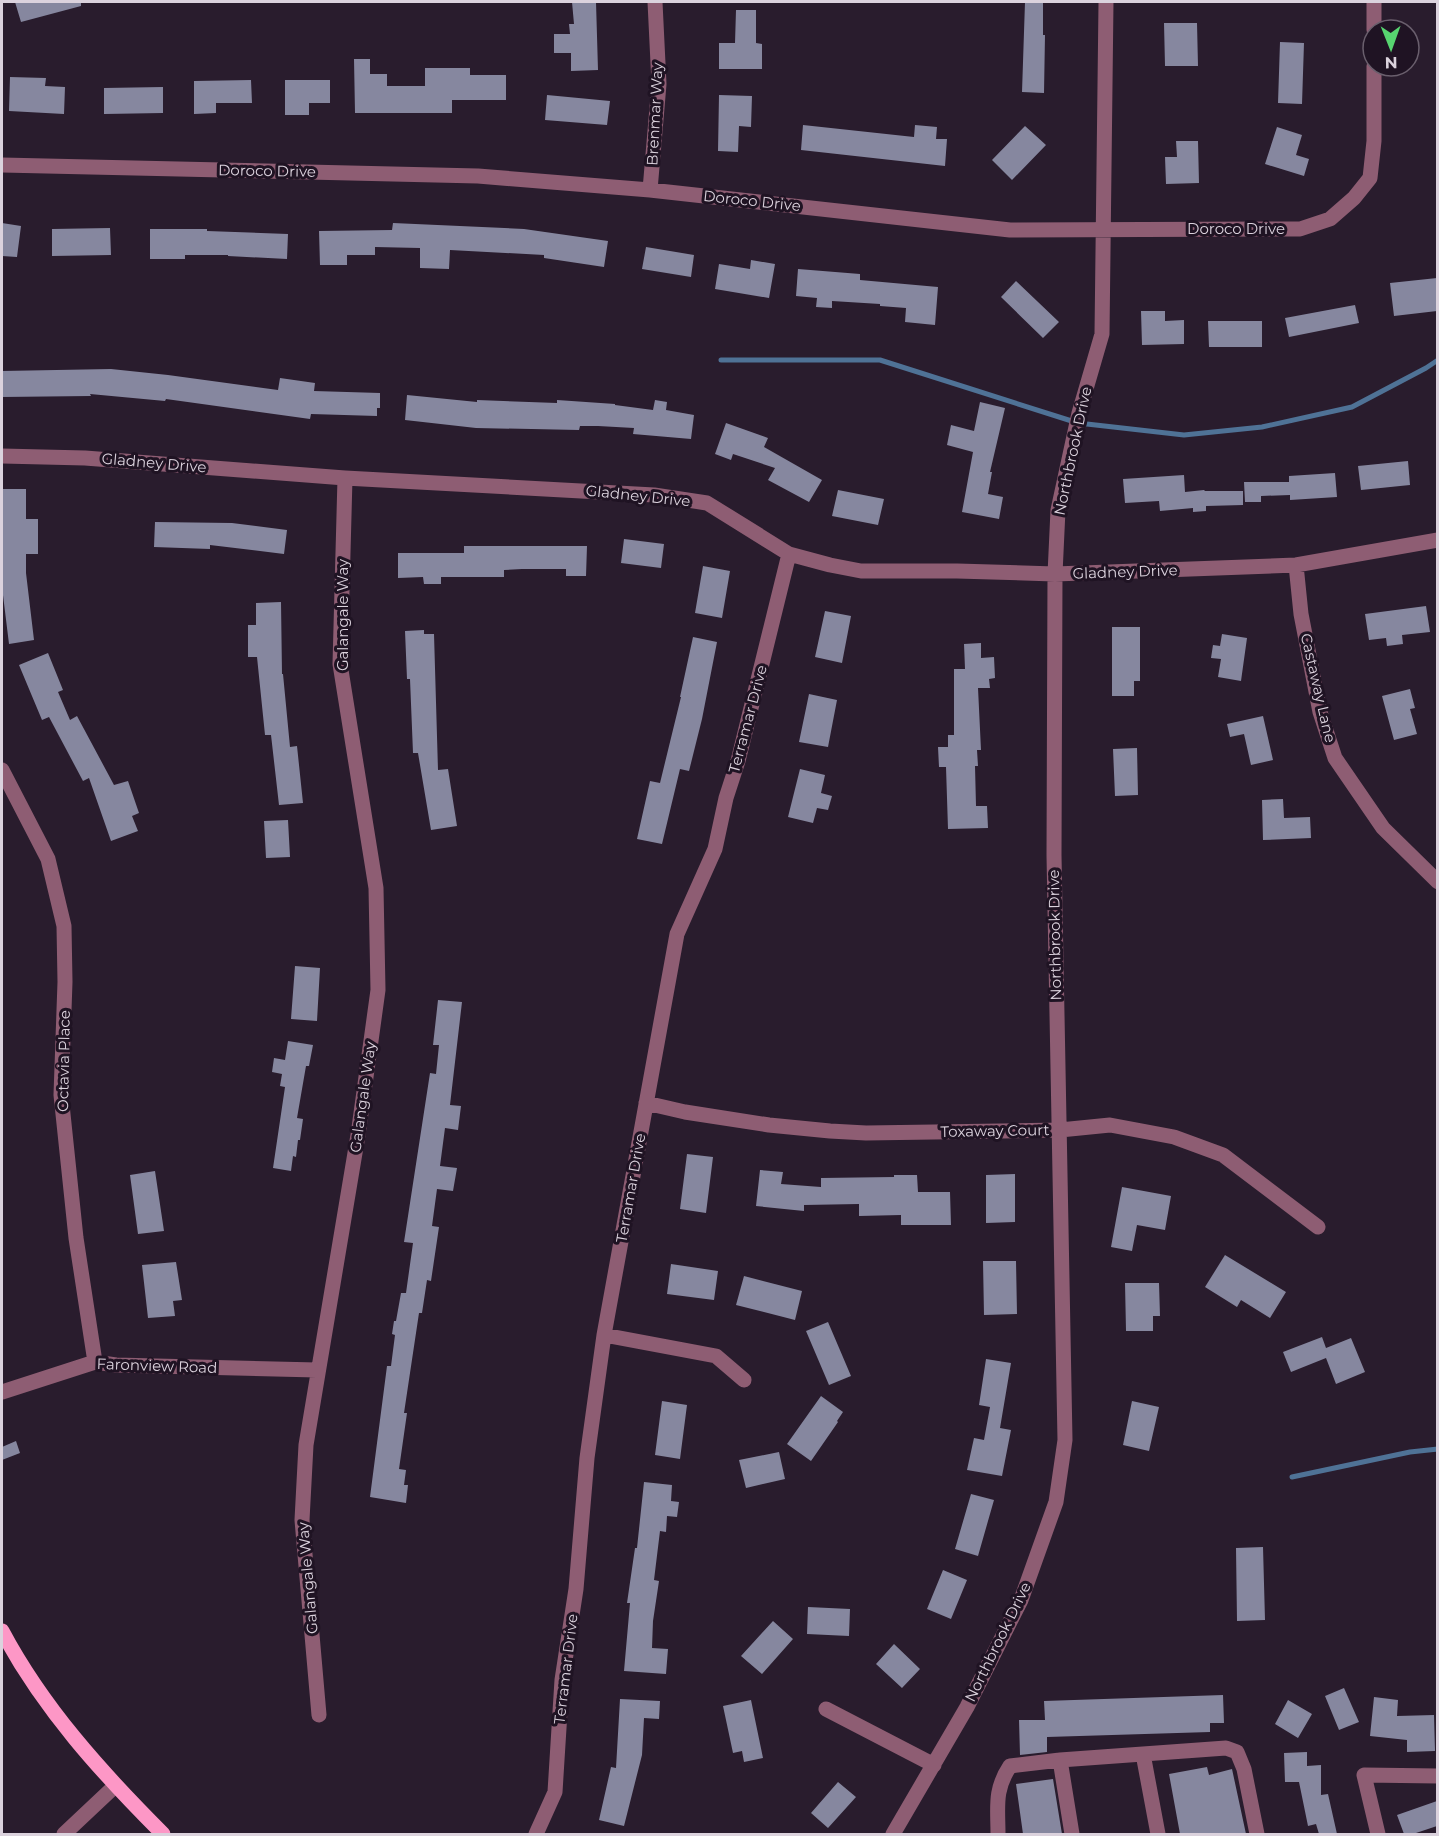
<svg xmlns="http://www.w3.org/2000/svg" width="1439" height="1836" font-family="Montserrat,sans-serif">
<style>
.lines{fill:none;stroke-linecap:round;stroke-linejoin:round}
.stream{stroke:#4f7296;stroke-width:5}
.building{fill:#86879f}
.minor{stroke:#8e5d73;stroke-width:15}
.major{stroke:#fd97c6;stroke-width:15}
.labels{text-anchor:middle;stroke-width:6;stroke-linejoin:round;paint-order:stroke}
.street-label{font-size:15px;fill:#dbd2dd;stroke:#1f1323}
</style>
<rect width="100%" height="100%" fill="#291c2d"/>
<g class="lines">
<path class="stream" d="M721,360H880L1078,423L1184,435L1262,427L1352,407L1426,368L1438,360
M1292,1477L1410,1452L1438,1449"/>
</g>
<path class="building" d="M15,2H81V6L21,22Z
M572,2H596L598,70L571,71V53H554V34H570L569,24H574Z
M1025,2H1043V35H1045L1044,93L1022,92Z
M736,10H756V43L762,44V69H719V43H735Z
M1164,23H1197L1198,66H1165Z
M1280,42L1304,43L1302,104L1278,103Z
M354,59H370V74H387V86H425V68H470V75H506V100H452V113H355Z
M10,77L46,78L45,86L65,87L64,114L9,111Z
M251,80L252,103H216V113L194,114V81Z
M285,80H330V103H309V115H285Z
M163,87V113L104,114V88Z
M547,95L610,101L607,125L545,120Z
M719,95L752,96L751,127L739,126L738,152L718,151Z
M803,125L914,137L915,125L937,127L936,139H947L945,166L801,150Z
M1025,126L1046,145L1012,180L992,160Z
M1277,127L1302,135L1296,155L1309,159L1304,176L1265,164Z
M1176,141H1198L1199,183L1166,184L1165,157H1177Z
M2,223L21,226L17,257L2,256Z
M393,223L524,229L608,241L604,267L544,258V255L450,250L449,269L420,268V248L375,247V255H347V265H320L319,231L392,230Z
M110,228L111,255L52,256V229Z
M150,229H207V231L288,234L287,259L228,256V255H185V259H150Z
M646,247L694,255L691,277L642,269Z
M751,260L775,264L769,298L715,289L719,264L750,269Z
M798,269L860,274V280L938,287L935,325L905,322L906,308L880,306V304L832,301V308L816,307L817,298L796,296Z
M1437,278V311L1394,316L1390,283Z
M1016,281L1059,322L1043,338L1001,297Z
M1355,305L1359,323L1289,337L1285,318Z
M1141,311H1165V321L1184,320V344L1142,345Z
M1208,321H1262V347H1209Z
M111,369L168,375L278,390L280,378L315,383L314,391L380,393V408H377V416L311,414L310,419L166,399L165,401L90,394L91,396L2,397V371Z
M407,395L477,402V400L557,403V400L615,404V405L653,410L655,400L667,402L666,410L694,415L691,439L633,434L634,428L598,426H580L579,430L476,428L405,420Z
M980,402L1005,408L990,472H992L988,494L1003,497L999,519L962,512L973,452L947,445L951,425L974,431Z
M726,423L768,438L764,447L822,480L809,502L768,480L775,468L733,454L731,460L715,454Z
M1408,461L1410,485L1361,490L1358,466Z
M1335,473L1337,497L1290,500V495L1261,496V502H1245L1244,482H1289V476Z
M1184,475L1185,492L1204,490L1205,491H1243V505L1206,506V511L1193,512V508L1160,511L1159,501L1125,503L1123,479Z
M3,489H26V519H38V554H26V573L34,640L9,644L2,587Z
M838,490L884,499L878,525L832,516Z
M155,522L232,523L287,530L284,554L210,545V549L154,547Z
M624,539L664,544L661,568L621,563Z
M464,546H587L586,576H566V569H522L504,570V577H441V584H424L423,577L398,578V553H464Z
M703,566L730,571L722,618L695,613Z
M281,602L282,674H283L290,747L297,746L303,803L279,805L271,735H265L257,657H248V625H256V603Z
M1426,606L1430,632L1402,635L1403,644L1387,646L1386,638L1369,640L1365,614Z
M825,611L851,616L842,663L815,657Z
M1112,627H1140V681H1134V696H1112Z
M424,630V634H434L438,770L448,769L457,826L431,830L418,753H413L410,679H407L405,631Z
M1222,634L1247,638L1241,681L1218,677L1221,659L1211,658L1213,645L1220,646Z
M693,637L717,642L702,719L689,771L680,769L662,844L637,839L650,781L660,783L681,697H680Z
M981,643V658L994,657L995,678L989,679L990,688H978L981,750H977L978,766H975L976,806H987L988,828L948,829L946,767H939L938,747H948V735H954V669H965L964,644Z
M48,653L63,690L58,692L70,720L77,716L114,785L128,781L139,813L132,816L138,831L111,841L89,778L83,781L49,717L42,720L19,665Z
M1410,689L1415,708L1410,709L1417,734L1394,740L1382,696Z
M809,694L837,700L828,747L799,742Z
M1263,716L1273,760L1251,765L1244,734L1230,737L1227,724Z
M1137,748L1138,795L1115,796L1113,749Z
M800,769L825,775L821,793L832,796L828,810L817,808L813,823L788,817Z
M1283,799L1284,818L1310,817L1311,838L1263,840L1262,800Z
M288,820L290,857L266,858L264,821Z
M295,966L320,968L317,1021L291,1019Z
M438,1000L462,1002L450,1105L461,1106L458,1130L445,1128L440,1166L457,1168L453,1191L437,1189L432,1226L439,1227L431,1281L427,1280L422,1313H419L404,1413H407L399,1469L406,1470L404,1485H408L406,1503L370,1497L387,1366H391L395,1335L392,1334L394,1321H396L401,1293H406L413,1243L404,1242L430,1073L436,1074L439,1045H433Z
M288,1041L313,1045L309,1066H306L297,1118L303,1119L300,1140H298L296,1157L293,1156L291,1171L273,1168L285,1087L280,1086L282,1074L272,1072L274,1058L285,1060Z
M687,1154L713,1157L706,1213L680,1209Z
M760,1170L783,1172L781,1184L821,1187V1178L894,1177V1175H917L918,1192H950L951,1225H901V1215L859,1216V1204L804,1205V1211L756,1206Z
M155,1171L164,1231L138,1234L130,1175Z
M1015,1174V1222L986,1223V1175Z
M1122,1187L1171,1196L1165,1230L1137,1225L1132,1251L1111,1247Z
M1225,1255L1286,1292L1270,1318L1241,1300L1237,1307L1205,1287Z
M983,1261H1016L1017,1314L984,1315Z
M176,1262L182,1300L173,1301L175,1316L148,1318L142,1265Z
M671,1264L718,1271L714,1300L667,1294Z
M744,1276L802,1291L795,1320L736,1305Z
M1125,1283H1159L1160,1316H1153V1331H1126Z
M828,1322L851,1376L829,1385L806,1331Z
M1322,1337L1326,1348L1351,1338L1365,1372L1336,1384L1326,1358L1291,1372L1283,1352Z
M986,1359L1011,1363L1000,1428L1011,1430L1002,1476L967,1470L974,1438L984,1440L990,1407L979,1405Z
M821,1396L843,1412L837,1421L838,1422L811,1461L787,1444Z
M662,1401L687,1405L680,1459L655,1455Z
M1132,1401L1159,1407L1149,1451L1123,1445Z
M16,1441L20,1453L2,1460V1447Z
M779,1452L785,1479L746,1488L739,1460Z
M644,1482L672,1485L671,1501L679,1502L677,1517L667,1516L666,1532L660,1531L654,1580L659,1581L653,1621L652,1648L668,1649L666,1674L624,1671L630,1603H627L635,1548H637Z
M971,1494L994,1500L978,1556L955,1549Z
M1263,1547L1265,1620L1237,1621L1236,1548Z
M943,1570L967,1580L951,1619L927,1609Z
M808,1607L850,1609L849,1636L807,1634Z
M773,1621L793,1639L762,1674L741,1656Z
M894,1644L920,1669L902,1688L876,1664Z
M1344,1688L1359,1722L1339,1730L1325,1696Z
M1223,1695L1224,1723H1210V1732L1047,1737V1752L1020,1755L1019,1720H1045L1044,1701Z
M1374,1697L1398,1700L1397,1716L1434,1715L1435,1751L1407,1752V1740L1370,1736Z
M620,1699L660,1701L659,1719L644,1718L642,1755L624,1826L599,1820L611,1767L616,1768Z
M751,1700L763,1758L744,1762L742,1751L733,1753L723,1706Z
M1288,1700L1312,1714L1298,1738L1275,1724Z
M1307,1752V1766L1321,1765V1795L1328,1794L1337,1834H1319L1316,1824L1308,1826L1299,1782H1285L1284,1753Z
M1207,1767L1209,1775L1232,1769L1246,1834H1180L1169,1774Z
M1053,1779L1062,1834H1023L1016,1784Z
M838,1782L856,1797L828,1828L811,1813Z
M1437,1801V1826L1413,1834H1404L1397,1815Z"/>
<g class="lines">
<path class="minor" d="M1374,30V2
M2,165L478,176L650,190L1010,230L1300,229L1330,219L1354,198L1370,178L1374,141V66
M650,190L659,84L655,2
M2,456L85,458L345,478L654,495L707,503L789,554L830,565L861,571H957L1055,574L1296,565L1438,540
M1296,565L1301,614L1320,712L1335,758L1383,828L1438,882
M2,770L48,859L64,926L65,982L61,1095L76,1238L95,1362
M646,1103L685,1112L769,1125L830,1131L866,1133L1060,1130L1110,1125L1174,1137L1223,1155L1318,1227
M604,1335L716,1356L744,1380
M2,1392L95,1362L116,1365L317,1370
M826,1709L934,1765
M319,1715L302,1520L306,1445L358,1135L378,990L376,888L340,664L345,478
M1143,1754L1158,1834
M1060,1760L1072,1834
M64,1834L115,1786
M536,1834L555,1792L562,1680L576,1589L587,1458L604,1335L677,934L715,849L726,798L738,761L789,554
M893,1834L967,1707L1021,1600L1056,1502L1065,1440L1054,855L1055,574L1058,510L1079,413L1102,334L1106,2
M998,1834C998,1807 994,1790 1010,1766L1060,1760L1226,1748L1237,1752L1244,1769L1257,1834
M1378,1834L1364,1775L1438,1776"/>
<path class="major" d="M2,1631C43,1708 101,1772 163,1834"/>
</g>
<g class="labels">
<g class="street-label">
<text transform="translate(655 114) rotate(-87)" y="5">Brenmar Way</text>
<text transform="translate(267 171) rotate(1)" y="5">Doroco Drive</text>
<text transform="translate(752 201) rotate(6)" y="5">Doroco Drive</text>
<text x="1236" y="234">Doroco Drive</text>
<text transform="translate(1073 451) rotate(-78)" y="5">Northbrook Drive</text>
<text transform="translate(154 463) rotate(5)" y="5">Gladney Drive</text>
<text transform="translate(638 496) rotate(6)" y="5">Gladney Drive</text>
<text transform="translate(1125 572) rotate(-2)" y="5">Gladney Drive</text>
<text transform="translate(343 615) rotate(-90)" y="5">Galangale Way</text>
<text transform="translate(1318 688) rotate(77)" y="5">Castaway Lane</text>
<text transform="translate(748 719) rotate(-75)" y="5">Terramar Drive</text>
<text transform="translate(1055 935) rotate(-91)" y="5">Northbrook Drive</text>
<text transform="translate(64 1061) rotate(-89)" y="5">Octavia Place</text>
<text transform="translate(363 1097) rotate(-82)" y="5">Galangale Way</text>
<text transform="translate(995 1131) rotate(-1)" y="5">Toxaway Court</text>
<text transform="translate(631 1188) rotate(-80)" y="5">Terramar Drive</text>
<text transform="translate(157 1366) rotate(2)" y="5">Faronview Road</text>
<text transform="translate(308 1578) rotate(-95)" y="5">Galangale Way</text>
<text transform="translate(998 1642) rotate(-64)" y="5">Northbrook Drive</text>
<text transform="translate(566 1669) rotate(-83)" y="5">Terramar Drive</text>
</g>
</g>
<rect width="1439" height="1836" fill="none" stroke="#dbd2dd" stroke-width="6"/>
<g transform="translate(1391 48) rotate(179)"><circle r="28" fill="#1f1323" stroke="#6a5f6d" stroke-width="1.5"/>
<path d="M0-4.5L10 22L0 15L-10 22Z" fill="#57d570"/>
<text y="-9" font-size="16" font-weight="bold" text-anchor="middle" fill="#dbd2dd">N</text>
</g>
</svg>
